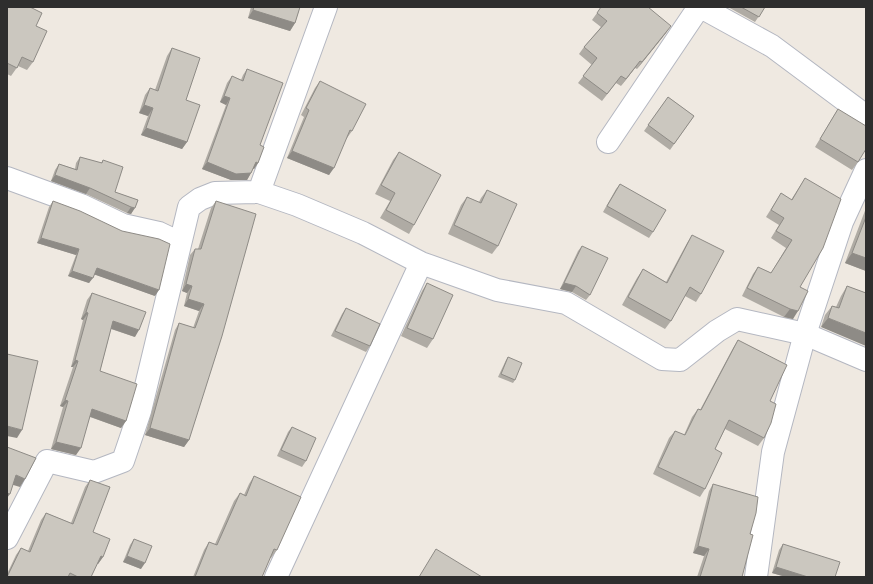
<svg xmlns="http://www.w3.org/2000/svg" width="873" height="584" font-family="Inter,sans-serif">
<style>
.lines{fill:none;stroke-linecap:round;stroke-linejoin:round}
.street-casing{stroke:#b4b7c1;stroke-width:24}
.secondary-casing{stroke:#b4b7c1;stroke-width:24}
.street{stroke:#fff;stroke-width:22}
.secondary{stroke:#fff;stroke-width:22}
.wall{fill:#afaba4}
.shaded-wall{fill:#8e8b86}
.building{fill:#cbc7bf;stroke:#8e8b86}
</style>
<rect width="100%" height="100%" fill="#efe9e1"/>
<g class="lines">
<g class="street-casing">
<path id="street" d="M701,7L772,46L866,116
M608,142L699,7
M7,178L81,205L123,225L159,233L180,243
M259,192L326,7
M7,538L47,461L94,472L123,461L140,411L189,207L200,199L215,193L259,192L297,205L363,233L421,263L497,290L566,303L662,359L680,360L717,331L737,319L805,334L866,360
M276,577L421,263"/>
</g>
<g class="secondary-casing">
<path id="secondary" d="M756,577L773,452L805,334L842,222L866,170"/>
</g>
<use href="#street" class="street"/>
<use href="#secondary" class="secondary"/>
</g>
<path class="wall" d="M7,7L36,26L33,62L27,70L18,66L11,76L7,74Z
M251,7H300L295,23L290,31L248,18Z
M728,7H765L755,22Z
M597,13L666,33L637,69L635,68L621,86L616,83L602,101L578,83L592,65L579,54L584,47L601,27L592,20Z
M172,48L186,100L187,142L182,149L141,135L148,116L139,113L145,95L150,88L155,90L167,56Z
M247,69L260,145L258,163L254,169H253L251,173L247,180H231L202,169L226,105L220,102L227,83L232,76L241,80L243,75Z
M320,81L352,131L347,138L346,137L329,175L287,158L304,117L301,115L315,88Z
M668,97L694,116L670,150L644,131Z
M838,109L858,162L852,170L815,147L833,117Z
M399,152L414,225L409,234L380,218L390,201L375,194L393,160Z
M80,157L101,163L103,160L115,192L138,200L131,214L127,213L86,194L51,181L55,170L59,164L75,169L76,163Z
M805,178L800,287L793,319L784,317L742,296L753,274L758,267L771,273L786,248L771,238L779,225L766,217L781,193L791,200Z
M620,184L653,232L649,238L603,212L616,189Z
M487,190L498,246L492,254L448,234L461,205L467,197L479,202L481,198Z
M53,201L155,296L94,274L89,283L68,276L76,255L37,243L49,207Z
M216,201L189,440L184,447L145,435L175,330L179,323L193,328L199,311L184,306L187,293L182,291L190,255L195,249H198L211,208Z
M866,208V271L845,263Z
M692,235L701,294L696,302L685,296L671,321L665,329L622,305L637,278L643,269L666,282L687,243Z
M582,246L590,295L586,300L572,292L560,289L578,251Z
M427,283L433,339L427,348L401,336L422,291Z
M847,286L866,293L821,327L825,315L832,306L836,307L841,296Z
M92,293L135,337L111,329L100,371L126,421L121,428L90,417L76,455L51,449L63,407L60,406L73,367H71L83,320L81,319L87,300Z
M346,308L370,346L366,352L331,336L342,314Z
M738,340L770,401L764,438L758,446L725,429L715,449L705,489L700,497L653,474L669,438L675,431L684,435L692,417L698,409L700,410L733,348Z
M508,357L515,380L513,383L498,377L506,360Z
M292,427L306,461L302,467L277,456L288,432Z
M254,476L277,550L271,558H270L262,577H193L204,550L209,542L215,544L234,501L240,493L244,495L249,484Z
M90,480L93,532L103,557L98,564H97L91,577H7V574L16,555L21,548L28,551L41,520L46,513L71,523L85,487Z
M713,484L750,534L742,577H697L704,556L693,553L709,491Z
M134,539L141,569L123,562L130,545Z
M783,544L835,577H786L772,573L779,550Z"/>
<path class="shaded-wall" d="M253,10L295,23L290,31L248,18Z
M671,26L666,33L637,69L642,62Z
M640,61L635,68L621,86L626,79Z
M224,96L230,98L226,105L220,102Z
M144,105L153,108L148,116L139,113Z
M146,128L187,142L182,149L141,135Z
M292,151L334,168L329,175L287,158Z
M207,162L251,173L247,180H231L202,169Z
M256,162L258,163L254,169L251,168Z
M55,175L90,188L86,194L51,181Z
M131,207L135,208L131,214L127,213Z
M41,238L79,249L76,255L37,243Z
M852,253L866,258V271L845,263Z
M97,268L159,290L155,296L93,274Z
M72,271L93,278L89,283L68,276Z
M564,283L576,286L572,292L560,289Z
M186,284L192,286L187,293L182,291Z
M188,299L204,304L199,311L184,306Z
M790,309L798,311L793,319L784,317Z
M86,312L88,313L83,320L81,319Z
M828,318L866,333V346L821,327Z
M113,321L139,330L135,337L109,328Z
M75,360L78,361L73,367H71Z
M65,400L68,401L63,407L60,406Z
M92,409L126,421L121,428L88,416Z
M7,426L22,430L17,438L7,436Z
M150,428L189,440L184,447L145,435Z
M56,442L81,448L76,455L51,449Z
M16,475L25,479L20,487L10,484Z
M7,493L10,494L7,498Z
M698,546L709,549L704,556L693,553Z
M101,556L103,557L98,564L96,563Z
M127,556L145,563L141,569L123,562Z
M776,567L808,577H786L772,573Z"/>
<path class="building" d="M7,7H30L42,13L36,26L47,31L33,62L22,57L17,68L7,63Z
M254,7H300L295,23L253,10Z
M601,7H648L671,26L642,62L640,61L626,79L621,76L607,94L583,76L597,58L584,47L607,21L597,13Z
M741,7H765L759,17Z
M172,48L200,58L186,100L200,105L187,142L146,128L153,108L144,105L150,88L158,91Z
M247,69L283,83L260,145L264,147L258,163L256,162L251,173L236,174L207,162L230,98L224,96L232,76L243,81Z
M320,81L366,104L352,131L350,130L334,168L292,151L309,110L306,108Z
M668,97L694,116L674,144L648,125Z
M838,109L866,126V149L858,162L820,139Z
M399,152L441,175L414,225L386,210L395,193L381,185Z
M80,157L102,163L103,160L123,167L115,192L138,200L135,208L131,207L90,188L55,175L59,164L77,170Z
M805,178L841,199L823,248L800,287L808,291L798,311L790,309L747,288L758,267L771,273L792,240L776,231L784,218L771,210L781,193L792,200Z
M620,184L666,210L653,232L607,206Z
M487,190L517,204L498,246L454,225L467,197L481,203Z
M53,201L80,211L122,231L159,239L170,244L159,290L97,268L93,278L72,271L79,249L41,238Z
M216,201L256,214L222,336L189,440L150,428L179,323L195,328L204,304L188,299L192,286L186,284L195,249H201Z
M866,217V258L852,253Z
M692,235L724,251L701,294L690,287L671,321L628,297L643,269L667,283Z
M582,246L608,258L590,295L576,286L564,283Z
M427,283L453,295L433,339L407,328Z
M847,286L866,293V333L828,318L832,306L839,308Z
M92,293L146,312L139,330L113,321L100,371L137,384L126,421L92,409L81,448L56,442L68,401L65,400L78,361L75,360L88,313L86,312Z
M346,308L380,324L370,346L335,331Z
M738,340L787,365L770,401L776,404L771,423L764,438L729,420L715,449L722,453L705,489L658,467L675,431L685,435L698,409L701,410Z
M7,354L38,361L22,430L7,426Z
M508,357L522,363L515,380L501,374Z
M292,427L316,438L306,461L281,450Z
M7,447L36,458L25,479L16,475L10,494L7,493Z
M254,476L301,497L277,550L274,549L262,577H195L209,542L217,545L240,493L246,496Z
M90,480L110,487L93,532L110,539L103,557L101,556L91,577H78L70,573L68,577H7L21,548L30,552L46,513L73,524Z
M713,484L758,497L756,513L750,534L753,535L742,577H700L709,549L698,546Z
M134,539L152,546L145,563L127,556Z
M783,544L840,562L835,577H808L776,567Z
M436,549L482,577H419Z"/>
<rect width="873" height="584" fill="none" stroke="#2e2e2e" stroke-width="16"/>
</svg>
